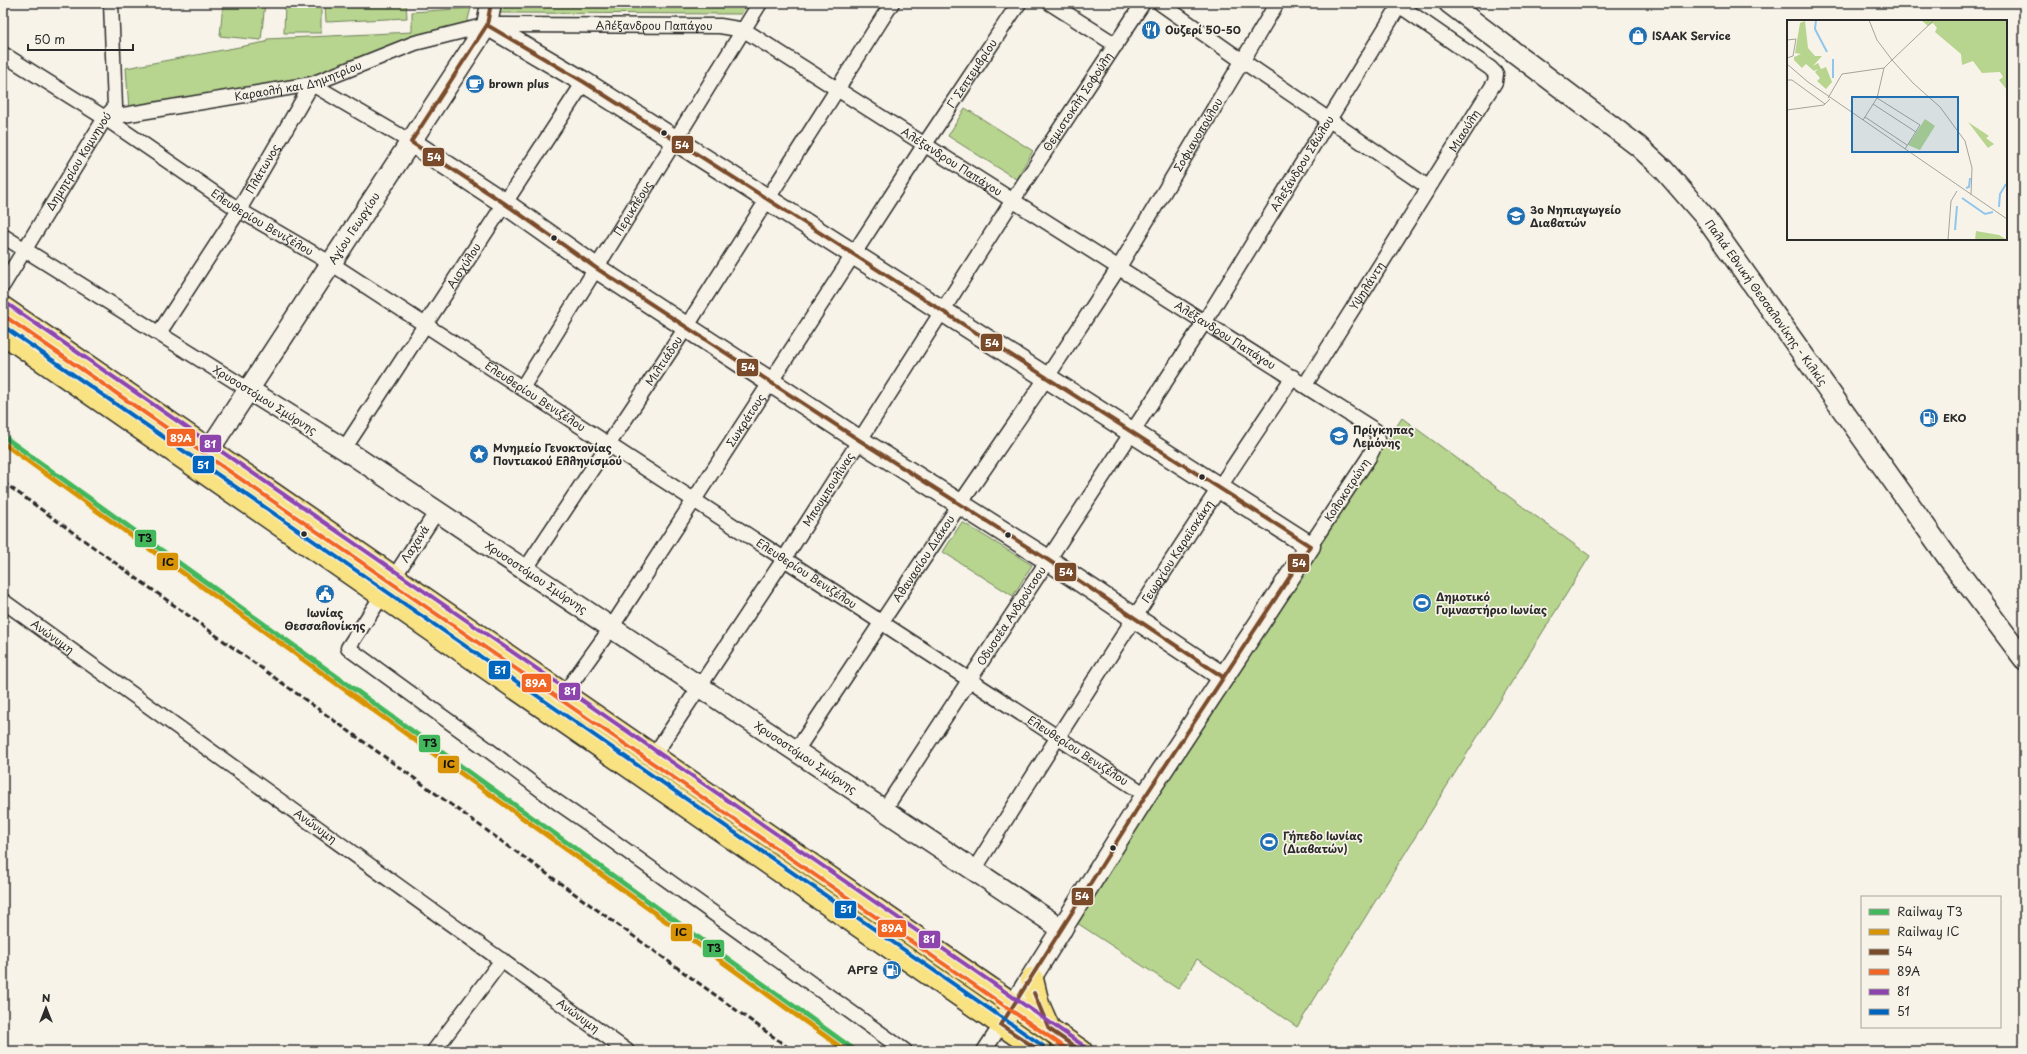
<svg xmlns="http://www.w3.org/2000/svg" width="2027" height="1054" font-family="'Playpen Sans',sans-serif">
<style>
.green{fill:#b7d58e;stroke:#71805c}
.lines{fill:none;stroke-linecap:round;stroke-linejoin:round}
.street-casing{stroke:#2b2b2b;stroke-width:17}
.secondary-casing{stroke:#2b2b2b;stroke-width:23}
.primary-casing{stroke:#2b2b2b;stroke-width:25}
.street{stroke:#f7f3e8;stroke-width:14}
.secondary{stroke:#f7f3e8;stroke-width:20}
.primary{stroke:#f8e281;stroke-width:22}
.rail{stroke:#2b2b2b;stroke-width:3;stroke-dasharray:6 3;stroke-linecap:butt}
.bus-1-casing{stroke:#f7f3e8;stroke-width:7}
.bus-2-casing{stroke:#f7f3e8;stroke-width:7}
.bus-3-casing{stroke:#f7f3e8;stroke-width:7}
.bus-4-casing{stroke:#f7f3e8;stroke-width:7}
.bus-1{stroke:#7a4b2a;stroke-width:4}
.bus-2{stroke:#f26522;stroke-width:4}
.bus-3{stroke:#8e44ad;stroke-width:4}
.bus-4{stroke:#0065bd;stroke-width:4}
.rail-1-casing{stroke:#f7f3e8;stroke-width:8}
.rail-2-casing{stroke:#f7f3e8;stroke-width:8}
.rail-1{stroke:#43b75b;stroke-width:5}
.rail-2{stroke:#d89406;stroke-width:5}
.bus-dot{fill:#2b2b2b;stroke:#f7f3e8;stroke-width:1.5}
.labels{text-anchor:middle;stroke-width:3.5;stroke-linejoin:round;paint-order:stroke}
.street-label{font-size:11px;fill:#2b2b2b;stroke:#f7f3e8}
.poi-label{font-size:11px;font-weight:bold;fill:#2b2b2b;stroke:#f7f3e8;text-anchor:start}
.inset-river{fill:none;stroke:#90c6ee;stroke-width:2}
.inset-road{fill:none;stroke:#a5a39c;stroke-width:1}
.view{fill:#1f6fb2;fill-opacity:0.15;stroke:#1f6fb2;stroke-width:2}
.inset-edge{fill:none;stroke:#2b2b2b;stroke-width:2}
.line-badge{stroke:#f7f3e8;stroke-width:1.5}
.badge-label{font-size:11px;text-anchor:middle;font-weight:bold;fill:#fff}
.pale-badge-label{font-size:11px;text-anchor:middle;font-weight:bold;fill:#111}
</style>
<rect width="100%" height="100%" fill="#f7f3e8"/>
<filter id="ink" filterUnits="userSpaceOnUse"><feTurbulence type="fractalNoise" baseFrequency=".025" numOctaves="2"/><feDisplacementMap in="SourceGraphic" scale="8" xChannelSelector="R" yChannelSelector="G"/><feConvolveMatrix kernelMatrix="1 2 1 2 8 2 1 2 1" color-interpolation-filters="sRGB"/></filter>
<g filter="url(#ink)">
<path class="green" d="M223,3H265L261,40L220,36Z
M285,3H321V33H284Z
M325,3H406L407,18L326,22Z
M501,3H748L741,14L499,13Z
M471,8L467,23L311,78L129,110L126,68L266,42L267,39L412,32V12Z
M965,108L1033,151L1016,179L948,136Z
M1402,418L1590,556L1297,1027L1197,959L1178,989L1074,921L1262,635Z
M962,522L1032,565L1013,596L943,552Z"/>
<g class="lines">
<g class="street-casing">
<g id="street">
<path d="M1050,3L1116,45"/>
<path d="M1160,3L1241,60L1428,187"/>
<path id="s1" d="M3,54L105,118L239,210L332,264L1146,795"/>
<path id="s2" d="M105,118L312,84L415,43L487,25L720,26L744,30L1376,431L1378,439L1369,457L1310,546"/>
<path d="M3,236L249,390"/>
<path id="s3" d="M3,285L105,118L115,107L111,3"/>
<path id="s4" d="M159,333L239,210L312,84L411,142"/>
<path id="s5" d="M1305,385L1495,82L1496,74L1490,68L1396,3"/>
<path id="s6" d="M522,388L760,3"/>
<path id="s7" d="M344,449L584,82"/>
<path d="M437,511L348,648L487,749L557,802L599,831L905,1051"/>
<path id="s8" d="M525,570L687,326L892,3"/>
<path id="s9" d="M3,601L627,1051"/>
<path id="s10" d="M563,695L611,628L925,144L1019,3"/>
<path id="s11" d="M796,751L960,504L1047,377L1119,267L1277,3"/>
<path id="s12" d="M653,757L784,559L1013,200L1143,3"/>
<path id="s13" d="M884,810L1205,321L1399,6"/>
<path id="s14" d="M974,870C1078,704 1184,539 1293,377"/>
<path d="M434,1051L502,960"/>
<path d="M984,1051L1001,1025"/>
</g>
</g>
<g class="secondary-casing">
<g id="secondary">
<path id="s15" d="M1449,3L1638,146L1664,170L1705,217L1948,558L2024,659"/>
<path d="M487,25L584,82L1310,546L1146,795L1005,1019"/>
<path d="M411,142L504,203L596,268L859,440L1048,560L1223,677"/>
<path id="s16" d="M249,390L344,449L1062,929"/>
<path id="s17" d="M209,450L487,25L491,3"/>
</g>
</g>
<g class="primary-casing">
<path id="primary" d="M3,308L1081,1051
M3,333L1040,1051
M1032,979L1038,1004L1049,1029"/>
</g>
<use href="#street" class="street"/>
<use href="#secondary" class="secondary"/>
<use href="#primary" class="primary"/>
<path class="rail" d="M3,482L793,1051"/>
<g class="bus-1-casing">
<path id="bus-1" d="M491,3L487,25L411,142L504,203L596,268L859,440L1048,560L1223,677
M487,25L584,82L1310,546L1146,795L1001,1025L1040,1051
M1034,993L1049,1029L1081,1051"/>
</g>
<g class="bus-2-casing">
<path id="bus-2" d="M3,315L1070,1051"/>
</g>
<g class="bus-3-casing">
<path id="bus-3" d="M6,303L1084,1046"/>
</g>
<g class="bus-4-casing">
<path id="bus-4" d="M6,328L1043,1046"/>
</g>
<use href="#bus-1" class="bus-1"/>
<use href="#bus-2" class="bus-2"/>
<use href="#bus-3" class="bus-3"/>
<use href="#bus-4" class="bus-4"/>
<g class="rail-1-casing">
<path id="rail-1" d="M3,436L856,1051"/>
</g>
<g class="rail-2-casing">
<path id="rail-2" d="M3,443L846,1051"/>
</g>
<use href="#rail-1" class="rail-1"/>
<use href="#rail-2" class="rail-2"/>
</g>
</g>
<defs>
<g id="restaurant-disc" transform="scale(1)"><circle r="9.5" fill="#1f6fb2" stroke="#f7f3e8"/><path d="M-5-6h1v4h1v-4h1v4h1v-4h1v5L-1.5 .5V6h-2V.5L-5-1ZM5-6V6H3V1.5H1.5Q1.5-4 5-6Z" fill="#fff"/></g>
<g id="shop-disc" transform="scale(1)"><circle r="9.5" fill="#1f6fb2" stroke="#f7f3e8"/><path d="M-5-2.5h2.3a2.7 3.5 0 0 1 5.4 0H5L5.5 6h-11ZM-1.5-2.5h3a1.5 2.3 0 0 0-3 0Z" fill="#fff"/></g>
<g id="cafe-disc" transform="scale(1)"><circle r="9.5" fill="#1f6fb2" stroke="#f7f3e8"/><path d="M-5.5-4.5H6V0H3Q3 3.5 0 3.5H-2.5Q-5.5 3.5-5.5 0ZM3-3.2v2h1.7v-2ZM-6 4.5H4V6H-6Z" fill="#fff"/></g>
<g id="school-disc" transform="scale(1)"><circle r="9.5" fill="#1f6fb2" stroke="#f7f3e8"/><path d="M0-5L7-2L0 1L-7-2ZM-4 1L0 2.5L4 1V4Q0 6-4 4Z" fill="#fff"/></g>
<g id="fuel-disc" transform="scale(1)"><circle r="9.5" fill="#1f6fb2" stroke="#f7f3e8"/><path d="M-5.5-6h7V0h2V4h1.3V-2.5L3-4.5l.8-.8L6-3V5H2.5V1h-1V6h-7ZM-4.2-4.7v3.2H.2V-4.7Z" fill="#fff"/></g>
<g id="sight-disc" transform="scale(1)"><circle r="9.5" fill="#1f6fb2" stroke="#f7f3e8"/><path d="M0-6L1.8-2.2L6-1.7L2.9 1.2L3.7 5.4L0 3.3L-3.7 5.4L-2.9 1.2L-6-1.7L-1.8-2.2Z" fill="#fff"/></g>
<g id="civic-disc" transform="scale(1)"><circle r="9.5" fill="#1f6fb2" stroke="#f7f3e8"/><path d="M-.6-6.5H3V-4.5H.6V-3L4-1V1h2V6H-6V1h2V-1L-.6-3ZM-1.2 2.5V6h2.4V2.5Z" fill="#fff"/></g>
<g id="stadium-disc" transform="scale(1)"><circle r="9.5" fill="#1f6fb2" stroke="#f7f3e8"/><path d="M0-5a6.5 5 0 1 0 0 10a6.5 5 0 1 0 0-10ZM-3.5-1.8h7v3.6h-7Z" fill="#fff"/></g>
</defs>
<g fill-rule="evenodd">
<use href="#restaurant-disc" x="1151" y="30"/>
<use href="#shop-disc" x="1638" y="36"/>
<use href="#cafe-disc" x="475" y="84"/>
<use href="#school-disc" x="1516" y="216"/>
<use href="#fuel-disc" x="1929" y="418"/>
<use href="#school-disc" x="1339" y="436"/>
<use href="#sight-disc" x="479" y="454"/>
<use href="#civic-disc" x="325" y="594"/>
<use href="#stadium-disc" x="1422" y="603"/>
<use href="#stadium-disc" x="1269" y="842"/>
<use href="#fuel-disc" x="892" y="970"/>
</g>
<g class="bus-dot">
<circle cx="664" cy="133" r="3.5"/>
<circle cx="554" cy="238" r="3.5"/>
<circle cx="1202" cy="477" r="3.5"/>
<circle cx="304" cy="534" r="3.5"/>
<circle cx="1008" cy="535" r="3.5"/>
<circle cx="1113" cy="848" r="3.5"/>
</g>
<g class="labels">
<g class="street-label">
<text dy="4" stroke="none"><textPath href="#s2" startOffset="562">Αλέξανδρου Παπάγου</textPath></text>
<text dy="4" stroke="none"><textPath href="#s10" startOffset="744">Γ' Σεπτεμβρίου</textPath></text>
<text dy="4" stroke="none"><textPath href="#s2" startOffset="197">Καραολή και Δημητρίου</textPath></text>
<text dy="4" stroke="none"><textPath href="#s12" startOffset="781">Θεμιστοκλή Σοφούλη</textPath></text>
<text dy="4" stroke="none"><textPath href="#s5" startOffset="300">Μιαούλη</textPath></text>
<text dy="4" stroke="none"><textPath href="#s11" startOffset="736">Σοφιανοπούλου</textPath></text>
<text dy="4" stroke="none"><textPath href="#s2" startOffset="898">Αλέξανδρου Παπάγου</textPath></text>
<text dy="4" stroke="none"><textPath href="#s3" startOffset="145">Δημητρίου Κομνηνού</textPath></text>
<text dy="4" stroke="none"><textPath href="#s13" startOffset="770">Αλεξάνδρου Σβώλου</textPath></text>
<text dy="4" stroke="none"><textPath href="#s4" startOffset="194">Πλάτωνος</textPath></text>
<text dy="4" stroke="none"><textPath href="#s6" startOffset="211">Περικλέους</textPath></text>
<text dy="4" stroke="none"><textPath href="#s1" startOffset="309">Ελευθερίου Βενιζέλου</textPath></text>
<text dy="4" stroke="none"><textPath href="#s17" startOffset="265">Αγίου Γεωργίου</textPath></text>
<text dy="4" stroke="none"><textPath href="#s7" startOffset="219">Αισχύλου</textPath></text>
<text dy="4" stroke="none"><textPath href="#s5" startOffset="117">Υψηλάντη</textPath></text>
<text dy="4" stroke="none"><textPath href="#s15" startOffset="440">Παλιά Εθνική Θεσσαλονίκης - Κιλκίς</textPath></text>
<text dy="4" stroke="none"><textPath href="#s2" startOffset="1222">Αλέξανδρου Παπάγου</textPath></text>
<text dy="4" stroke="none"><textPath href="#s8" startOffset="251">Μιλτιάδου</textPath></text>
<text dy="4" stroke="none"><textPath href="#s1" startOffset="633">Ελευθερίου Βενιζέλου</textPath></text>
<text transform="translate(265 400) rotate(32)" y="4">Χρυσοστόμου Σμύρνης</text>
<text dy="4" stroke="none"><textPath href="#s10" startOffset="330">Σωκράτους</textPath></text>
<text dy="4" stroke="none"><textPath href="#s12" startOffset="320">Μπουμπουλίνας</textPath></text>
<text transform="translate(1347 490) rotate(-57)" y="4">Κολοκοτρώνη</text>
<text transform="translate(415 544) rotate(-57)" y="4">Λαχανά</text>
<text dy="4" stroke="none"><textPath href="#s14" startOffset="378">Γεωργίου Καραϊσκάκη</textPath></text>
<text dy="4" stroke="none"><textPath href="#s11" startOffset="231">Αθανασίου Διάκου</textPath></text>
<text dy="4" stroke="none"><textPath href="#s1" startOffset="957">Ελευθερίου Βενιζέλου</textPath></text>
<text dy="4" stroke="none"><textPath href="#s16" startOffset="343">Χρυσοστόμου Σμύρνης</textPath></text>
<text dy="4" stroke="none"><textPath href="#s13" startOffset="232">Οδυσσέα Ανδρούτσου</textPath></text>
<text dy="4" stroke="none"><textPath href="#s9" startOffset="61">Ανώνυμη</textPath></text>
<text dy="4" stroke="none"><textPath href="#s1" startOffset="1281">Ελευθερίου Βενιζέλου</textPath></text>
<text dy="4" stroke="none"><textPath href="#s16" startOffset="667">Χρυσοστόμου Σμύρνης</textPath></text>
<text dy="4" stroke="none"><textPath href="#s9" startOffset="385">Ανώνυμη</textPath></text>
<text dy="4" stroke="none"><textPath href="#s9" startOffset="709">Ανώνυμη</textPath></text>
</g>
<g class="poi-label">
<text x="1165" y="34">Ουζερί 50-50</text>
<text x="1652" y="40">ISAAK Service</text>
<text x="489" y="88">brown plus</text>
<text x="1530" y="214">3ο Νηπιαγωγείο<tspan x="1530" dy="13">Διαβατών</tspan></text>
<text x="1943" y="422">EKO</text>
<text x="1353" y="434">Πρίγκηπας<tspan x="1353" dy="13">Λεμόνης</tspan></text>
<text x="493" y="452">Μνημείο Γενοκτονίας<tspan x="493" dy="13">Ποντιακού Ελληνισμού</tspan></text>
<text x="1436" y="601">Δημοτικό<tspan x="1436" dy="13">Γυμναστήριο Ιωνίας</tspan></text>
<text x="325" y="617" text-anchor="middle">Ιωνίας<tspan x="325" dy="13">Θεσσαλονίκης</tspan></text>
<text x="1283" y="840">Γήπεδο Ιωνίας<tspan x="1283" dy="13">(Διαβατών)</tspan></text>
<text x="878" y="974" text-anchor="end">ΑΡΓΩ</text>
</g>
</g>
<g transform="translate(1787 20)">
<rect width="220" height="220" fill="#f7f3e8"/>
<path d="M134,0H220V70L212,60L216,57L213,52L195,53L186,41L175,45L174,34L148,12L150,8L146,3L141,6ZM18,1L21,28L28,36H35L26,46L31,43L34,49L39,47L45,62L39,69L30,61L33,58L28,52L31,49L27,51L19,44L15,48L7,40V37L14,34L8,33L13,3ZM138,99L148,106L133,130L121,125ZM181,102L202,116L199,118L207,124L201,128ZM189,211L212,215L220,220H188Z" fill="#b7d58e"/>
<path class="inset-river" d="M29,0L28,9L40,32M46,39V58M179,168L182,167L183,158M175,178L198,194L206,192M212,187L213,174L219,164M168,210L170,186"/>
<path class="inset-road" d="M82,0L90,20L105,40L126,63L153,87L178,121L185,148L184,175M0,20L9,19L6,36L0,38M105,40L147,0M0,44L21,62L220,199M0,60H5L38,84M41,78L55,54L97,48L105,40M90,78L133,105L118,129M86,84L129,112M0,90L37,85L43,79M78,97L120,125M76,100L90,78L97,48M161,220L164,181L170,171"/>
<path class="view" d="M65,77H171V132H65Z"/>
<rect width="220" height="220" class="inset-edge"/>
</g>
<g class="line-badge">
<rect x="671" y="135" width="23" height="19" rx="4" fill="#7a4b2a"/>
<rect x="422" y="147" width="23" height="20" rx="4" fill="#7a4b2a"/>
<rect x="980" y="333" width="23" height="19" rx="4" fill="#7a4b2a"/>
<rect x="736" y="358" width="23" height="19" rx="4" fill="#7a4b2a"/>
<rect x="166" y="428" width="30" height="19" rx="4" fill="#f26522"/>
<rect x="199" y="434" width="23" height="19" rx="4" fill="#8e44ad"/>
<rect x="192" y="455" width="23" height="19" rx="4" fill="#0065bd"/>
<rect x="134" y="529" width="23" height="19" rx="4" fill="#43b75b"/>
<rect x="156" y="552" width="23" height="19" rx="4" fill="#d89406"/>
<rect x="1287" y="553" width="23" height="20" rx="4" fill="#7a4b2a"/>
<rect x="1054" y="562" width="23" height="20" rx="4" fill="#7a4b2a"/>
<rect x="488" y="660" width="23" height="20" rx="4" fill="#0065bd"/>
<rect x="521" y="673" width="31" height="20" rx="4" fill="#f26522"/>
<rect x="558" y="682" width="23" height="19" rx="4" fill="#8e44ad"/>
<rect x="418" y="734" width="23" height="19" rx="4" fill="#43b75b"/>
<rect x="437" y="755" width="23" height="19" rx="4" fill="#d89406"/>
<rect x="1071" y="887" width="23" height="19" rx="4" fill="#7a4b2a"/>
<rect x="834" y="900" width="23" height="19" rx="4" fill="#0065bd"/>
<rect x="877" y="919" width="30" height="19" rx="4" fill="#f26522"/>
<rect x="670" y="923" width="23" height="19" rx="4" fill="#d89406"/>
<rect x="918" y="930" width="23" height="19" rx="4" fill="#8e44ad"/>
<rect x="702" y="939" width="23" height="19" rx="4" fill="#43b75b"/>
</g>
<g class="badge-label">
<text x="682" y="149">54</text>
<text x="434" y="161">54</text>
<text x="992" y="347">54</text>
<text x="748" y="371">54</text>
<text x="181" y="442">89Α</text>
<text x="210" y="448">81</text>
<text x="203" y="469">51</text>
<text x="1299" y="567">54</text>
<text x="1066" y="576">54</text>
<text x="500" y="674">51</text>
<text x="536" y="687">89Α</text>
<text x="570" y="695">81</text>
<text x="1082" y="900">54</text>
<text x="846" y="913">51</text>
<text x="892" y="932">89Α</text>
<text x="929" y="943">81</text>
</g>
<g class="pale-badge-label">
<text x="145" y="542">T3</text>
<text x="168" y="566">IC</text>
<text x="430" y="747">T3</text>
<text x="449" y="768">IC</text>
<text x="681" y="936">IC</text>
<text x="714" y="952">T3</text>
</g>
<rect width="2027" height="1054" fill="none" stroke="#f7f3e8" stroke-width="16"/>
<rect x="8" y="8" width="2011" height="1038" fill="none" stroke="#2b2b2b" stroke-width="1.5" filter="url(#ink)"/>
<rect x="1861" y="896" width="140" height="132" fill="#f7f3e8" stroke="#a5a39c"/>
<rect x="1869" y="909" width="20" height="6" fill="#43b75b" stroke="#a5a39c"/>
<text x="1897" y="916" font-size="12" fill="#2b2b2b">Railway T3</text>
<rect x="1869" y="929" width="20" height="6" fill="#d89406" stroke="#a5a39c"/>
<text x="1897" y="936" font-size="12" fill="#2b2b2b">Railway IC</text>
<rect x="1869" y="949" width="20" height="6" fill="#7a4b2a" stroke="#a5a39c"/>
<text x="1897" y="956" font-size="12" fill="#2b2b2b">54</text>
<rect x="1869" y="969" width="20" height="6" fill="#f26522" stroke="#a5a39c"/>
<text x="1897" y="976" font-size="12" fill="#2b2b2b">89Α</text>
<rect x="1869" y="989" width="20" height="6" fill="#8e44ad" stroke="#a5a39c"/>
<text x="1897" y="996" font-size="12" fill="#2b2b2b">81</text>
<rect x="1869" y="1009" width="20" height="6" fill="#0065bd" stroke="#a5a39c"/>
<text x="1897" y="1016" font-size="12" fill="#2b2b2b">51</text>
<g transform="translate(46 1008)" stroke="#f7f3e8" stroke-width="3" paint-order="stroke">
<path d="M0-3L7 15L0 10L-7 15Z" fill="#2b2b2b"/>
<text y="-6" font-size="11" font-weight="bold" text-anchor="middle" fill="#2b2b2b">N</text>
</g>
<path d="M28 44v6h105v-6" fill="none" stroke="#2b2b2b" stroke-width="2"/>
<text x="34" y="44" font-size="12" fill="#2b2b2b" stroke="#f7f3e8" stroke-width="3" paint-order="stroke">50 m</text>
</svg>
